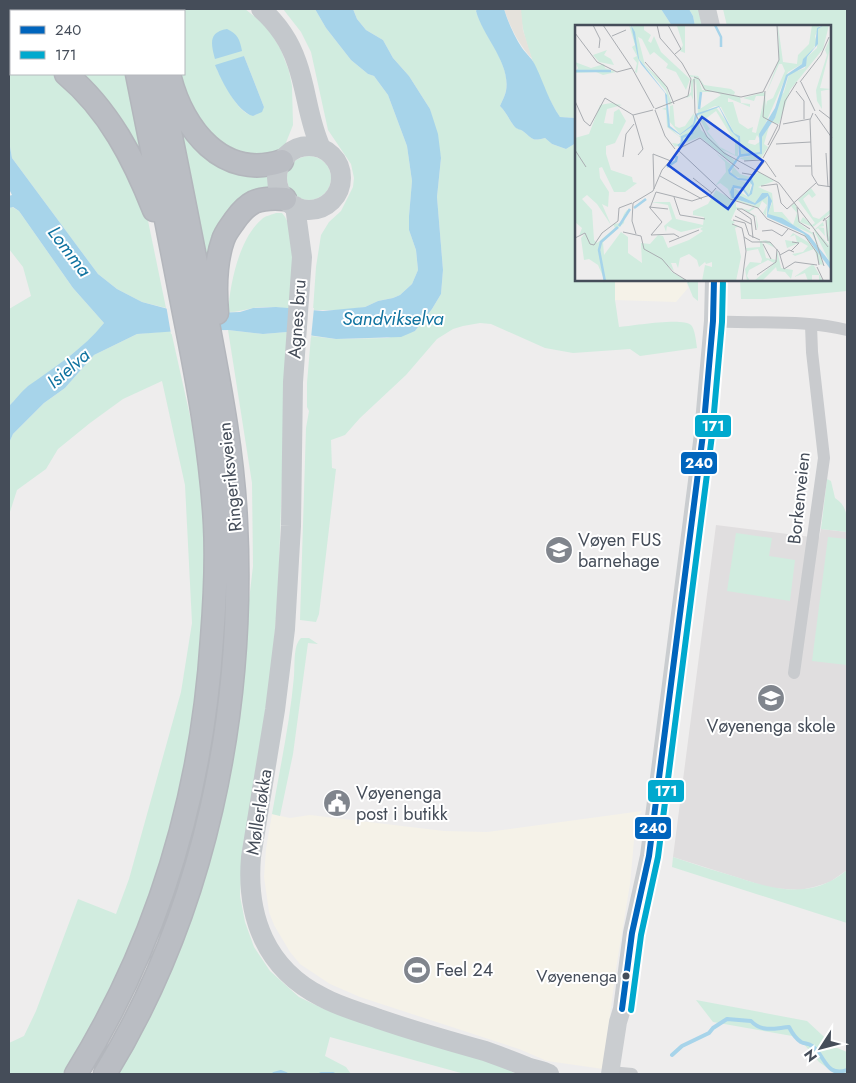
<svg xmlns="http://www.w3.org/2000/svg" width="856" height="1083" font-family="Jost,sans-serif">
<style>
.commercial{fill:#f5f2e8}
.education{fill:#e0dedf}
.green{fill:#d1ecdf;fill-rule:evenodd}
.sand{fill:#e5e2dc}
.water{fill:#a7d4ea}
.pier{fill:#eeeded}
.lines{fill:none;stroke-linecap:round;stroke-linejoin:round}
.stream{stroke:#a7d4ea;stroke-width:4}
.highway-casing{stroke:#b3b6bc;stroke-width:25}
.street{stroke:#c9cbce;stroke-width:12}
.secondary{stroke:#cacdd0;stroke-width:18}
.primary{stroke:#c4c8cc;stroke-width:20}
.highway{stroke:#babdc3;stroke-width:22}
.bus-1-casing{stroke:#fff;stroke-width:10}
.bus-2-casing{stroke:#fff;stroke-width:10}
.bus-1{stroke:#0065bd;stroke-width:6}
.bus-2{stroke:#00a9ce;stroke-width:6}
.bus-dot{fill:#454d59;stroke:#fff;stroke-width:2}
.labels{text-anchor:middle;stroke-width:4;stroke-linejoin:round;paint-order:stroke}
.bus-label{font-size:17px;fill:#454d59;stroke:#fff;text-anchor:end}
.street-label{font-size:18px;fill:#454d59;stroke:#fff}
.poi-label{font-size:18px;fill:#454d59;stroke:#fff;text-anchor:start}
.water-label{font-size:19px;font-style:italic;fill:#1073a0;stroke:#fff}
.inset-river{fill:none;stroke:#a7d4ea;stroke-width:2.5}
.inset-road{fill:none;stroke:#aaadb2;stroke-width:1}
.view{fill:#1d4ed8;fill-opacity:0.15;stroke:#1d4ed8;stroke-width:2.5}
.inset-edge{fill:none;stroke:#454d59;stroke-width:2.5}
.line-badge{stroke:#fff;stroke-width:2}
.badge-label{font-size:14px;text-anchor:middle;font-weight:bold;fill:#fff}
</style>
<rect width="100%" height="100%" fill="#eeeded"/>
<path class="commercial" d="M615,280H686L688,288L676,302L615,300Z
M642,811L636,819L630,884L616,969L603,1069L547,1061L519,1049L360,997L330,984L300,964L290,952L274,925L269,912L264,877L266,849L272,814L290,818L310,815L444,831L487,832Z"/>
<path class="education" d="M716,525L819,538L821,529L847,532V870L830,882L814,887L800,890L770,888L673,857Z"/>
<path class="green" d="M32,9H112L113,11H27Z
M163,9H245L260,21L271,33L281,50L289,71L292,86L293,125L285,145L272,156L239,154L211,136L192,109L179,74H184V11H164ZM244,56L264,107C260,111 257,117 251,115C238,113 223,81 217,70Z
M283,9H315L326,28L351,60L368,74L374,76L388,95L407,146L412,181L409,216V230L416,250L418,270L412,284L400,295L393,298L378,301L365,307L345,310H313L316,267L321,235L329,222L341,211L353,187L354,178L351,164L328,130L311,52L301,32Z
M353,9H477L476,11C484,37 511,63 506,91C505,96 502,101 500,106C506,112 509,119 514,126C517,129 521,129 524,132C534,140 532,141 545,138L552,144L566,149L576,143V280H615V300L619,327C631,326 683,317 691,325C695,329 696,341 697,348L640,356L630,349L573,353L545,348L491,324L480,323L463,326L453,329L437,339L406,375L360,418L345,435L331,440L332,468L336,469L319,614L316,622L300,620L306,428L309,411L307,407V383L311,336L336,339L387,338L415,331L432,309L441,294L443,270L437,197L441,158L430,109L409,76L393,58L383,40L366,30L357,19Z
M521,9H661L672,26H576V118L560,117C545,95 519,35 521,9Z
M689,9H699L703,26H695L693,16Z
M723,9H847V291L765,299H741L740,280H830V26H727Z
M9,45L11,46V74H54L69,87L102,122L146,211L166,308L142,302L117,289L98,274L12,158L9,141Z
M78,74H126L146,171Z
M178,117L271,174V190L207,264L186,151Z
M287 178a22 22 0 1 1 44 0a22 22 0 1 1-44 0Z
M12,207L19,211L73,288L104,323L93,337L44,377L27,387L9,406V309L31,296L23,267L9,249V208Z
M276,213H282C300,233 291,283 290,309C278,307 265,306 253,308C244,310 237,312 228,312C230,284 239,238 262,219C265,216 271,215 276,213Z
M686,280H698V301L693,297Z
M228,330L263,334L287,332L278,594L271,679L242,855L240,896L245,922L254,947L270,971L299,997L324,1009L497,1064L516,1074H461V1073L330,1037L325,1056L346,1067L351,1074H117L159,999L183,943L203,881L243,685L248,609L253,566L252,483Z
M171,331L199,456L203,492L206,559L201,654L187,767L160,868L141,924L111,993L63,1074H9V1043L24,1036L36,1011L78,899L116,914L129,879L181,692L192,623L185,485L162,381L123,399L90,423L58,449L46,469L17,490L9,515V443L13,434L44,403L65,388L94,355L137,334Z
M827,479L831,481L835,498C848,506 847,518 847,532L821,529Z
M736,533L772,538L769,556L795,560L790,601L727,591Z
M828,537L847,539V665L812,661Z
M301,638H309L318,644L308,643L293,754L280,816L272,814C280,768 290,722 294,676C295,665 293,645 301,638Z
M673,857C693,864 713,870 733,876C773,889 810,901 847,870V923L672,867Z
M696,1000L807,1021L835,1047L847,1052V1074H836L819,1062L798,1037L713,1022Z"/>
<path class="sand" d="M504,9H521L523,30L532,59C519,45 510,27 504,9Z"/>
<path class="water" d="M315,9H353L357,19L366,30L383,40L393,58L409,76L430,109L438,134L441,158L437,197L443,270L441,294L432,309L415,331L401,337L336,339L287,332L263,334L228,330L179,331L137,334L94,355L65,388L44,403L13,434L9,443V406C15,400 21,392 28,386C55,367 83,349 104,323L73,288L19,211L13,207L9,208V196L12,195L9,189V141L12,158L98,274L117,289L142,302L187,314L240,312L253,308L276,307L323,311L365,307L378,301L393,298L400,295L412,284L418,270L416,250L409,230V216L412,181L407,146L388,95L374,76L368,74L351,60L326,28Z
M477,9H504C508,22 514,36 522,48C527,55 533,59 536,67C544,84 549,101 560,117L576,118V143L566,149L552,144L545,138C532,141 534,140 524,132C521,129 517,130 514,126C509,119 506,112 500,106C502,101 505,96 506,91C511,63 483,37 476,11Z
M661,9H689L693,16L695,26H672Z
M227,29C238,34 240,40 242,51L215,59C211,44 208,32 227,29Z
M244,56L264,107L262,112L253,116C237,112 221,80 215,65Z"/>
<path class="pier" d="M166,305L187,311L179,333L171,334Z
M290,306L314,308L311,338L291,335Z"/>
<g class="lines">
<path class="stream" d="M672,1055L682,1046L709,1033L713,1028L727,1019L751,1021C762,1033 775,1028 789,1027C792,1033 795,1038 801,1042C805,1044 809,1043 812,1046C825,1055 826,1078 847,1070
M274,1074L281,1072L286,1074
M321,1074H333"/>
<g class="highway-casing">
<path id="highway" d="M125,9V11
M146,9L147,11
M9,36L11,37
M66,74C109,110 134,159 154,210
M170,78C183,129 223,181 282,161
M217,313C215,289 215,263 223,240C225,233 231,226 235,220C240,213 246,206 254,202C264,198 274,198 285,199
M76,1074C159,940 202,795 212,638C215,600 217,562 215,524C211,453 198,383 184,313C169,233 153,154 137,74
M105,1074C205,911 245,713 236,523C233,452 219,382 206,313C190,233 175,153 158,74"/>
</g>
<path class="street" d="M713,321C757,324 804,319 847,330
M794,673L824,458L812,352L811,325
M610,1072L632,1074"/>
<path class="secondary" d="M707,9L711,26
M610,1074L618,1022L622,1009L632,933L649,856L703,434L713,321L714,280"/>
<path class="primary" d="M261,9C278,24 290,42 297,63C307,91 308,120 321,148
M9,17L10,9
M277 178a32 32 0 1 1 64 0a32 32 0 1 1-64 0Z
M295,206L302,257L293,382L291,526L285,629L275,710L251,857C246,917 266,969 322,997C340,1007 360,1012 379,1019C414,1031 449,1041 485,1051C499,1056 513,1061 527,1067C535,1070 542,1070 549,1074"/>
<use href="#highway" class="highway"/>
<g class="bus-1-casing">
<path id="bus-1" d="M622,1009L632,933L649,856L703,434L713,321L714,280"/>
</g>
<g class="bus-2-casing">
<path id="bus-2" d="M631,1010L641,935L658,857L712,435L722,322L723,280"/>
</g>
<use href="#bus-1" class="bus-1"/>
<use href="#bus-2" class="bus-2"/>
</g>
<defs>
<g id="school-disc" transform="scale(1.4375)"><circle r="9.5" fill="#80858d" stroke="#fff"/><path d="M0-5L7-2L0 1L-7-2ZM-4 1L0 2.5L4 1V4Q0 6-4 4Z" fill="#fff"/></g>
<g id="civic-disc" transform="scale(1.4375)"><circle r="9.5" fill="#80858d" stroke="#fff"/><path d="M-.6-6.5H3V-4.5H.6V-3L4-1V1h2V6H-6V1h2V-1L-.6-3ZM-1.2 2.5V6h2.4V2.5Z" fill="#fff"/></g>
<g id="stadium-disc" transform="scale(1.4375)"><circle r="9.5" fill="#80858d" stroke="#fff"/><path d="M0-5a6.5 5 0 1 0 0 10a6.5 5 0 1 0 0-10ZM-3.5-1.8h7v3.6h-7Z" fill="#fff"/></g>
</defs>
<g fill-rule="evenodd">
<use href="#school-disc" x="559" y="550"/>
<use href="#school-disc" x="771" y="698"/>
<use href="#civic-disc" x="337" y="803"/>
<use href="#stadium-disc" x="417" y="970"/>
</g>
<circle class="bus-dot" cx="626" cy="976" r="4.5"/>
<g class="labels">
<g class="bus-label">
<text x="617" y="982">Vøyenenga</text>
</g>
<g class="street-label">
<text transform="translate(297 319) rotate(-86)" y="6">Agnes bru</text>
<text transform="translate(230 477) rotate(-96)" y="6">Ringeriksveien</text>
<text transform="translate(799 498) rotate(-84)" y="6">Borkenveien</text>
<text transform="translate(259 812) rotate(-81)" y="6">Møllerløkka</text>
</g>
<g class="poi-label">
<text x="578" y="546">Vøyen FUS<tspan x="578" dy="21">barnehage</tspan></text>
<text x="771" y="732" text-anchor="middle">Vøyenenga skole</text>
<text x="356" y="799">Vøyenenga<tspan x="356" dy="21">post i butikk</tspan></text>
<text x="436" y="976">Feel 24</text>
</g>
<g class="water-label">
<text transform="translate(70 251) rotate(53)" y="7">Lomma</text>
<text x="393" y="325">Sandvikselva</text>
<text transform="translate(68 368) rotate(-41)" y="7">Isielva</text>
</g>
</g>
<g transform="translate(575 25)">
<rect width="256" height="256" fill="#eeeded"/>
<path d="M54,0L57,3L64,34L57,0H69V5L76,10L73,16L76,18L79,11L86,27L115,54L111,65L101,47L91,43L93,39L79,27L75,30L67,14L63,12L70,40L90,59L97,79L94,80L91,66L64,34L62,48L60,47L62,38L58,33L62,31L57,22L60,20ZM203,0L208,37L222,39L223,30L234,19L237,0H245L240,11L242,18L227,39L213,47L184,113L182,110L180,115H174L173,118L180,120L186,116L185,127L166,129L165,111L159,108L146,82L140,81L123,89L121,54L120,61L118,55V75L116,70L114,72L111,73L116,67V56L119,53H122L124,55L127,65L140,66L128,64L125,53L116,52L114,50L123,51L129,60L156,64L160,67L159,70L143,66L165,72L166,78L175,79V82L153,73V77H158L164,98L173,104L178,102L177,107L181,108L190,71H181L179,76L168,73L190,67L191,81L192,76L198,73L210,46L207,39H204L191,69L204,34ZM126,67H141L146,70L125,84ZM249,0H254L248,24L215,65L204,99L196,97L200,93L203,75L209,67L214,49L230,43L232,32L242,23L243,4ZM102,1H110V28L105,26L108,20ZM256,11V20L245,63L256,64L246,66L247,84L242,76L241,65L252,30L250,25ZM32,25L29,30L36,34L39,40L24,37L18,30ZM0,37L16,43L29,39L30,43L41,47L28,50L21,47L0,48L3,43ZM36,78L47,80L32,84L29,98L38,99L39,87L44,84L51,96L40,118L31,121V129L36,145L57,152L58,157L62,158L50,167H39L27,142L24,143L25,153L34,167L33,182L27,179L36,200L22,179L12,170L7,174L17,185L19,215L22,218L40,203L38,199L46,198L49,189L52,185L56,184L50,189L49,198L28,217L29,230L46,207L53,212V228L67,238L66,218L75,219L83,210L88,211L93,223L114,215L128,206L125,204L128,202L106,207L92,201L91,207L89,201L97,194L93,180L76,177H95L101,194L128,200L129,192L118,190V186L133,179L141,165L161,177V182L174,185L178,182L180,183L174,187L181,191L183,201L182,205L181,192L168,184H161L156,195L160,197L157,200L164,201L160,203L166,232L161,256H127L130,240L137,242V237L131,239L130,237L124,242L122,235L114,229L105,233L103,243L101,238H96L99,246L92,240L97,247L112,256H30L23,240L14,234L9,235L6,213L10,208L4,211L7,203L0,197V113L14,109L25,80ZM98,80L100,101L104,103L110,101L119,88L118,99L105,109L94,96L95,81ZM92,82L94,102L104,111L118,100L121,92L126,105L160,136L158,139L125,112L100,122L97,118L105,119L106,113L92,102L91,85L87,84ZM141,82L163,113V132L148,125L133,110L123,90ZM141,86L160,117V130L145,122L132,106L135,104L129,95ZM195,98L189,119L193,122L186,133L172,136L164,133L186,129L187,112ZM141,128L157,140L154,149L163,155L176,158L174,170L168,162L157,161V173L179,180L193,171L191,191L229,209L237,217L246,231L248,240L244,239L238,220L227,208L192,192L188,188L192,180L187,176L184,183L156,174L153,164L145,158L140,161L151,147L150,137ZM158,141L165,149L175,152L184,147L199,156L183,162L197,168L199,187H207L218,200L222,188L216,181L220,178L222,184L224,198L239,209L245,224L237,209L193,189L197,178L193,168H187L180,178L166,171L159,173V163L173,172L177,169L179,159L175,153L167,154L156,149ZM236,163L241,170L237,173L234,169L228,174L238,192L244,194L256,184V188L238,202L225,197L228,192L237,200L240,198L223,175ZM256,189L254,210L256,215V240L239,205L248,197L249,201L243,202L249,203L250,211L243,203L240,205L255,221L251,211V196ZM218,208L233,217L239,224L220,231L217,229L228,227L233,221L226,217L212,223L210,215L222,217L220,210L215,212ZM191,215L195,217L200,223L187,216L191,233L202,235V225L206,243L218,245L216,254L210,247L202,246L201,242L187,256H179L202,236L199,238L193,235L174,245L172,251L175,256H172L170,244L175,237L186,238L187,234L183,224L172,226L171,223L185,222V217H181ZM238,239L248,256H244V250H237V256H233L230,248L219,252Z" fill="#d1ecdf" fill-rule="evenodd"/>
<path d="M56,0L60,7L64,34L92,70L95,101L105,109L118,99L120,89L144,81L159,108L165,111L166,129L185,127L184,109L200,83L211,50L227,39L228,34L240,22L242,3L249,0L243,4V19L232,32L231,41L213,51L200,93L187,112V129L165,132L155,147L163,153L177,154L179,159L177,169L173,172L167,164L159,163V172L166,171L180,178L187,168H193L197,176L193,189L207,193L234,210L255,237L256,245L229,209L192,192L193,171L180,180L157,173L155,167L158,160L168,162L174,170L177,160L174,156L163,155L154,149L153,145L164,130L163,113L156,106L144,82L123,90L119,100L105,110L93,102L90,68L66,39L63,33Z" fill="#a7d4ea"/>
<path class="inset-river" d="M140,0L146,12V22M0,46H36M124,84L126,67M103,121L107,118V112L117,108L118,100M92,142L101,136L102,131M59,183L71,174M44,201L55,184M30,257L24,225L26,217L43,202"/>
<path class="inset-road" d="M18,0L25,14L24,23M28,0L57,43L79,83M82,0L85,13L107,38L116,54M93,0L106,24L100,29M0,8L22,37L42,47L57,43M37,11L51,5M70,37L92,62L99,79M119,52L124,54L130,65L166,72L188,67L204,35L202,0M119,54L120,88L132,112L149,128L204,158L253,222M225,57L246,30L254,12M226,57L240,86M190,66L188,92L203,100L193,120M221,66L229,76V94M0,76L9,96L15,101L30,73L58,90L78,85M80,84L113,71L116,54M80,85L90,111L100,124M244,85L257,95M238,88L235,95L237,150L243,160L257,162M240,89L257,113M58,90L68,124L63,130M208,99L235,94M201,119L236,117M103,124L125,113L164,144M0,125L11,142M103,125L155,174L183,183L192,194L230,211L242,228L244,240M251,128L253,162M48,132L51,109L59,99M188,133L204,104L210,76L222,57M169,136L186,135M190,136L201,152M220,141H236M167,148L179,150L189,137M85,151L127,174M118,153L137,168M186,161L202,159L206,178L212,184L241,158M79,164L78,129L96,136M99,172L105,190L130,194M74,182L93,184M222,182L224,197L235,204M160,191L176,199M250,193L248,196L257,189M158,195L170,198L174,210L185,215M251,195L253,216M157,199L167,203L169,212M187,206L197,205L207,211L213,204M48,207L66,211L69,224L87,234L98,247L114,257M238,207L249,241M61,209L57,196L58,178L78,166L87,145L103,127M76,210L87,197L75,183L81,167L117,176L135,170L141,163M76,210L99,209L104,212M0,213L10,208L15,219L19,220L27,208L43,196L44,183L57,178M178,213L176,194L162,184H167L179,191L181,205M94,217L124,205M188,219L196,234M216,226L224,218L217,217M205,230L214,225L219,227M242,242L249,257M182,250L201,237L202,224M167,257L171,226L169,212L177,217H195L204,227L209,244L220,237L242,240"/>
<path class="view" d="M127,92L188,136L153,184L93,140Z"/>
<rect width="256" height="256" class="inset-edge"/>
</g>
<g class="line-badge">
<rect x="694" y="414" width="38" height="24" rx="5" fill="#00a9ce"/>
<rect x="680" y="451" width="38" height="24" rx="5" fill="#0065bd"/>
<rect x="647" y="779" width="38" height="24" rx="5" fill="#00a9ce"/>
<rect x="634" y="816" width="38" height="24" rx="5" fill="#0065bd"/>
</g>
<g class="badge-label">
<text x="713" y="431">171</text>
<text x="699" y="468">240</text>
<text x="666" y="796">171</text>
<text x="653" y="833">240</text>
</g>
<rect width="856" height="1083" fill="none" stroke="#454d59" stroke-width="20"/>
<rect x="10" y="10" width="175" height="65" fill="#ffffff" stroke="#b5b8bd"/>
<rect x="20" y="26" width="25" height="8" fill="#0065bd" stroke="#b5b8bd"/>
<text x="55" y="35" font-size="15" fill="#454d59">240</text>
<rect x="20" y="51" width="25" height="8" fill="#00a9ce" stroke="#b5b8bd"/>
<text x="55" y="60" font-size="15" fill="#454d59">171</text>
<g transform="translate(821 1048) rotate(234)" stroke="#ffffff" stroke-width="4" paint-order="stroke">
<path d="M0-4L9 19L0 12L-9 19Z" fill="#454d59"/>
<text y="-8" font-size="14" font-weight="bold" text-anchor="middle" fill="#454d59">N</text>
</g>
</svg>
